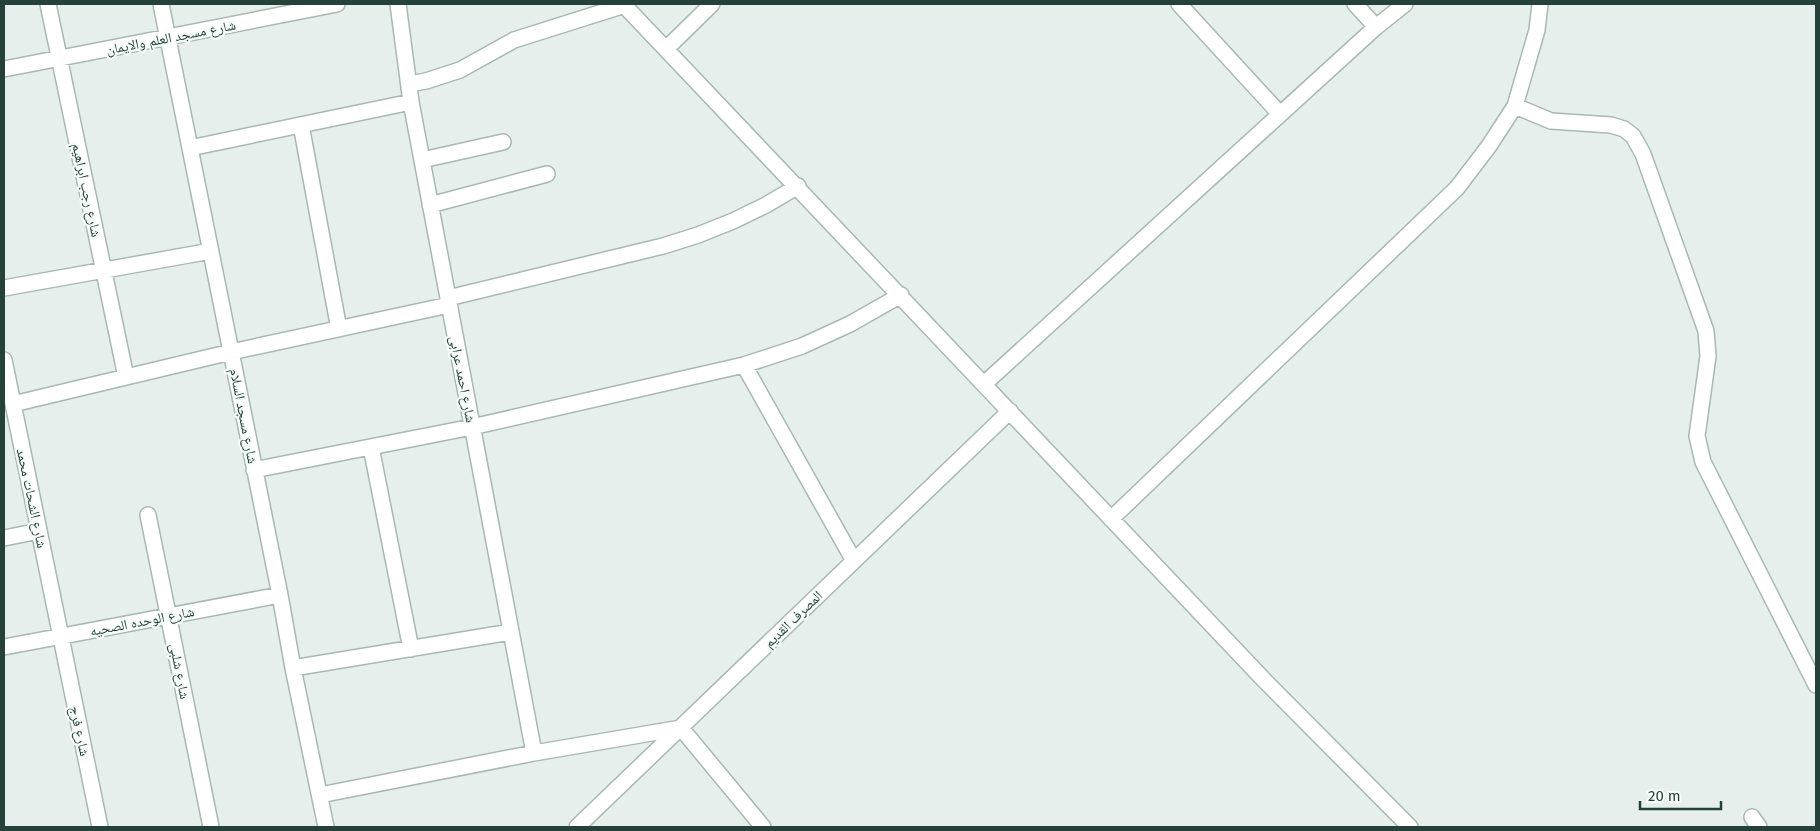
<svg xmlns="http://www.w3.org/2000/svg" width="1820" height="831" font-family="'Fira Sans','Noto Naskh Arabic',sans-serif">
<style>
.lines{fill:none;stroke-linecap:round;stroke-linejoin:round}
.street-casing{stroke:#a8b8b2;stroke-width:18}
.street{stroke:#fff;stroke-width:15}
.labels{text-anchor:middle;stroke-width:4.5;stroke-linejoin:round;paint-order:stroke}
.street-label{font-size:14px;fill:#24423a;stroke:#f7fbf9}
</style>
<rect width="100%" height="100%" fill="#e6efeb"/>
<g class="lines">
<g class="street-casing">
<path id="street" d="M48,4L126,377
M161,4L280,595L293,668L326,827
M398,4L411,102L534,753
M623,4L1265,681L1410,827
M1179,4L1280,114
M1355,4L1376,27
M666,49L712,4
M4,69L337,4
M409,84L426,81L460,70L514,40L625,5
M1515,106L1551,121L1611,125L1624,129L1633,136L1643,154L1706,331L1708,356L1697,436L1703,462L1816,685
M301,125L339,329
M190,148L411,102
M422,160L503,142
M430,205L547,174
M4,288L211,251
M448,298L663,246L698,235L733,221L766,205L798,186
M4,360L100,827
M744,365L854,561
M984,384L1376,27L1405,4
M13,404L231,352L449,305
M371,447L411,649
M254,470L472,427L744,365L802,346L850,324L901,295
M148,515L211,827
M1111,519L1457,188L1489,146L1515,106L1537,30L1540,4
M4,538L39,531
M4,647L280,595
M293,668L511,632
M320,795L534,753L681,728L763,827
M1752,817L1759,827
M577,827L1010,411"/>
</g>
<use href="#street" class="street"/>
</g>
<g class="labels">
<g class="street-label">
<text transform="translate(171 37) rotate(-11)" y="5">شارع مسجد العلم والايمان</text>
<text transform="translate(87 190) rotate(78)" y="5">شارع رجب ابراهيم</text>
<text transform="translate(463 379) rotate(79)" y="5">شارع احمد عرابى</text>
<text transform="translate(244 416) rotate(79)" y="5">شارع مسجد السلام</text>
<text transform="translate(32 498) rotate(78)" y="5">شارع الشحات محمد</text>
<text transform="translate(793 619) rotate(-44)" y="5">المصرف القديم</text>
<text transform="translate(142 621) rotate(-11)" y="5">شارع الوحده الصحيه</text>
<text transform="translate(180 671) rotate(79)" y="5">شارع شلبى</text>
<text transform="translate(80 731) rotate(78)" y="5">شارع فرج</text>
</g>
</g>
<rect width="1820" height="831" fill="none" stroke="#24423a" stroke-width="10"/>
<path d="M1640 801v8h81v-8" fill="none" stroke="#24423a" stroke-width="2.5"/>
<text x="1648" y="801" font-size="15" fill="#24423a" stroke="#f7fbf9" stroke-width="4" paint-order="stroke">20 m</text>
</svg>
